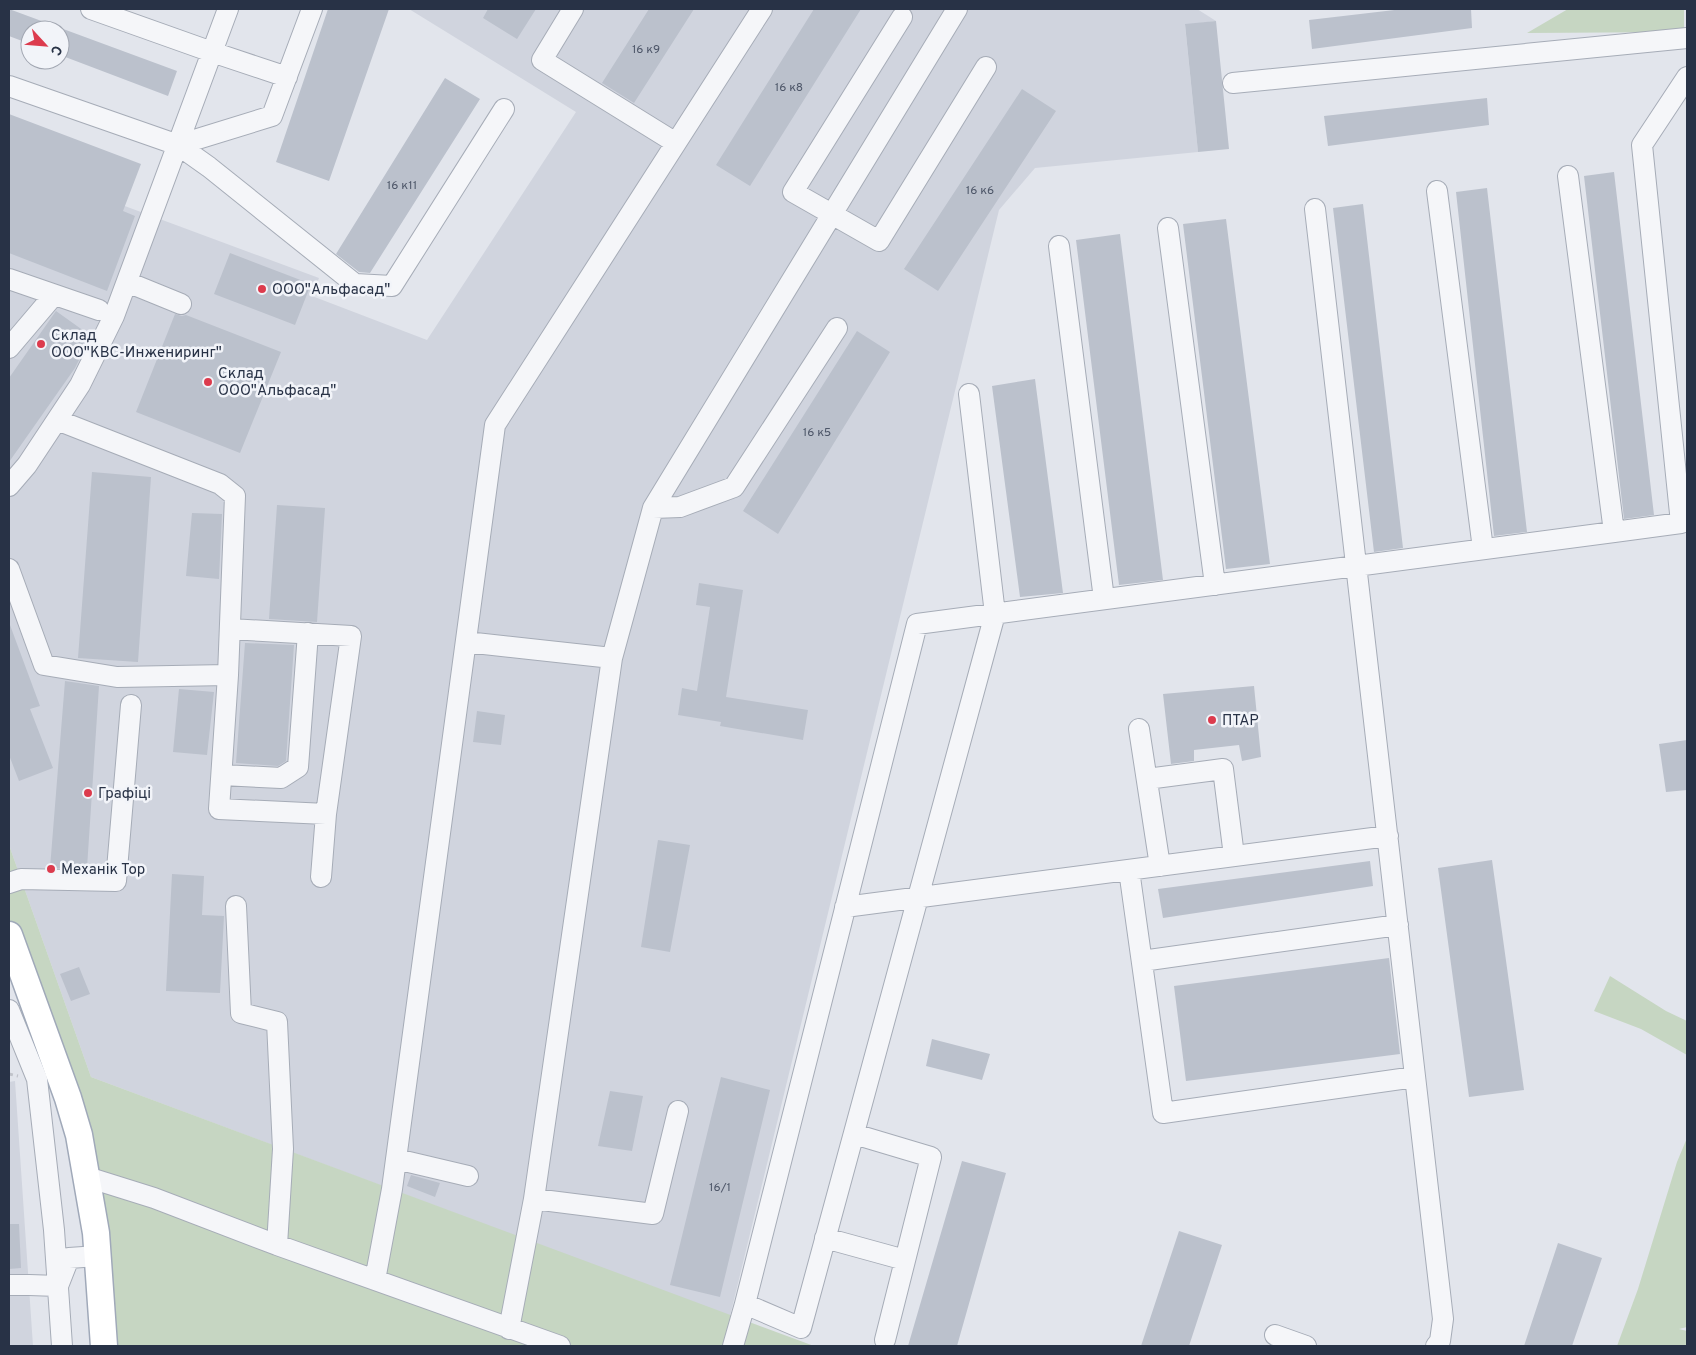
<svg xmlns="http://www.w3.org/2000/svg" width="1696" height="1355" font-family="Overpass,sans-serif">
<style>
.built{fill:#d0d4de}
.green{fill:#c6d6c2}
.building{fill:#bbc1cc}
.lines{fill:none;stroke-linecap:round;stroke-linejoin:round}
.minor-casing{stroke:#a6acb7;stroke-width:22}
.major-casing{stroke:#a0a9b9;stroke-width:29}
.path{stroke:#c0c3ca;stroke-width:3;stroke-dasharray:4 4;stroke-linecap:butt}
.minor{stroke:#f5f6f9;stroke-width:20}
.major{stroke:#fff;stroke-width:26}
.poi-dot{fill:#dc3b4d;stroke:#f2f4f9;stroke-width:2}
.labels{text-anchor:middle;stroke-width:5;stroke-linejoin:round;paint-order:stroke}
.number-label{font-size:12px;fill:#4d5668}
.poi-label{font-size:15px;fill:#283246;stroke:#f2f4f9;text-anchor:start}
</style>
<rect width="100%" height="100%" fill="#e2e5ec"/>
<path class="built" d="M409,9H1197L1216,21L1185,25L1198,152L1035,168L999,210L730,1316L91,1077L9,845V163L319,278L312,296L427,340L576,112Z
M15,1081L33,1346H9V1082Z"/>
<path class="green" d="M1568,9H1684V32L1527,33Z
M9,845L91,1077L814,1346H104L96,1233L9,935Z
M1610,976L1666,1011L1687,1021V1055L1641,1029L1594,1011Z
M1687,1138V1327L1679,1329L1687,1331V1346H1617L1638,1289L1677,1162Z"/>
<path class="building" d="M9,9L177,71L168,96L60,55V30H30V44L9,36Z
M328,9H389L329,181L276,162Z
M488,9H536L517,39L483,18Z
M649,9H694L634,103L602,83Z
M814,9H861L750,186L716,165Z
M1403,9H1471L1472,28L1312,49L1309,20Z
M1216,21L1229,149L1198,152L1185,24Z
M445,78L480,99L370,273L359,272L336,254Z
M1022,89L1056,111L938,291L904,269Z
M1487,98L1489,125L1328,146L1324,116Z
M9,114L141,164L123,211L135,216L107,291L9,253Z
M1614,172L1654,515L1624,519L1584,176Z
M1487,188L1527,532L1494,536L1456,192Z
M1363,204L1403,548L1374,552L1333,208Z
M1226,219L1270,564L1226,569L1183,224Z
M1120,234L1163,580L1119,585L1076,240Z
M230,253L311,284L295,325L214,294Z
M56,311L91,336L75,368L9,462V378Z
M175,314L182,316L186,315L281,352L240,453L136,412Z
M857,331L890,352L778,534L743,511Z
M1035,379L1063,593L1020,597L992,386Z
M92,472L151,477L138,662L78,658Z
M277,505L325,508L317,622L269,619Z
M192,513L222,514L219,579L186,576Z
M699,583L743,590L726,697L808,710L803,740L720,726L721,722L678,715L682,688L697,691L710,607L696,605Z
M9,625H10L40,706L30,709L53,768L19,781L9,755Z
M245,643L294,645L286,761L278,766L236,763Z
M65,681L99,686L87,868H50Z
M1254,686L1261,757L1242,761L1239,745L1194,750V761L1171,764L1163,694Z
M179,689L214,692L207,755L173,752Z
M477,711L505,715L501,745L473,742Z
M1687,740V790L1666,792L1659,744Z
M658,840L690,845L670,952L641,947Z
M1492,860L1524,1090L1469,1097L1438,868Z
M1370,861L1373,886L1163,918L1158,889Z
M172,874L204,876L202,915L224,916L220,993L166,991Z
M1389,958L1400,1054L1186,1081L1174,986Z
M79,967L90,994L71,1001L60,974Z
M932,1039L990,1054L982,1080L926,1066Z
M721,1077L770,1090L720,1297L670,1285Z
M610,1091L643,1096L632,1151L598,1146Z
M962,1161L1006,1173L957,1346H908Z
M411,1175L440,1183L435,1197L407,1186Z
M9,1224H19L21,1268L9,1269Z
M1179,1231L1222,1245L1189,1346H1141Z
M1558,1243L1602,1258L1572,1346H1524Z"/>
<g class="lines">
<g class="minor-casing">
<path id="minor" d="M91,9L212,52L287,77
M573,9L542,60L676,143
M902,17L793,192L879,241L986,67
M1233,83L1687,38
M9,86L178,145L209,167L355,284L392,286L504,109
M178,145L272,116L312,9
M1568,176L1614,532
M1437,191L1483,549
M1315,209L1443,1319L1440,1341L1436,1346
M1168,228L1215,585
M1059,246L1104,599
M9,279L99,310
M127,282L181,304
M9,348L54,295
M969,394L995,614L801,1328L745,1304L917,624C1150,594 1382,563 1614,532L1681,523L1642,145L1687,77
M9,486L27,465L80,385L114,316L228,9
M653,508L680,507L734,487L837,328
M9,569L44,665L117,677L228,675L235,496L220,484L57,420
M230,629L351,636L326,814L321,877
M466,642L612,658
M228,675L219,809L326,814
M1139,729L1160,866
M222,775L281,778L298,767L308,633
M1147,779L1223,769L1234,856
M1129,870L1163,1113L1415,1077
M9,883L21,879L116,881L131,705
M236,906L241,1013L277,1022L283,1149L277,1245
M845,907L1388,836
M1142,961L1398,925
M9,1010L37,1079L54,1230L62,1346
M854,1134L931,1157L885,1340
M396,1159L468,1176
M87,1177L154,1198L277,1245L560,1346
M534,1199L612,658L653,508L957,9
M825,1238L905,1260
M375,1280L392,1189L495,425L762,9
M9,1285H29L58,1286L69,1258L98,1256
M509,1329L534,1199L653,1214L678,1111
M1275,1335L1306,1346
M733,1346L745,1304"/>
</g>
<g class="major-casing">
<path id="major" d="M9,935L68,1098L79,1135L96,1233L104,1346"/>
</g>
<path class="path" d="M9,1074L18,1076"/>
<use href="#minor" class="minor"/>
<use href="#major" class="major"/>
</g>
<g class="poi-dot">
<circle cx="262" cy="289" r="5"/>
<circle cx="41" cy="344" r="5"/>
<circle cx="208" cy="382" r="5"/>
<circle cx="1212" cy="720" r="5"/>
<circle cx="88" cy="793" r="5"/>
<circle cx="51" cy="869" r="5"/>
</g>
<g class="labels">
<g class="number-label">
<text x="646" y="53">16 к9</text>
<text x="789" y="91">16 к8</text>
<text x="402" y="189">16 к11</text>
<text x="980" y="194">16 к6</text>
<text x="817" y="436">16 к5</text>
<text x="720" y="1191">16/1</text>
</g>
<g class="poi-label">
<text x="272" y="294">ООО"Альфасад"</text>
<text x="51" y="340">Склад<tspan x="51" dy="17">ООО"КВС-Инжениринг"</tspan></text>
<text x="218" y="378">Склад<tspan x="218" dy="17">ООО"Альфасад"</tspan></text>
<text x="1222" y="725">ПТАР</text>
<text x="98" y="798">Графіці</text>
<text x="61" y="874">Механік Тор</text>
</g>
</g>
<rect width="1696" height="1355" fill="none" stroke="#283246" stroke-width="20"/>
<g transform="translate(45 45) rotate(116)"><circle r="24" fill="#f2f4f9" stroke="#a1a6b1"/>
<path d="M0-4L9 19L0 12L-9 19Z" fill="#dc3b4d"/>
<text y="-8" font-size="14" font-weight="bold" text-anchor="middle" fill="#283246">С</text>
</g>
</svg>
